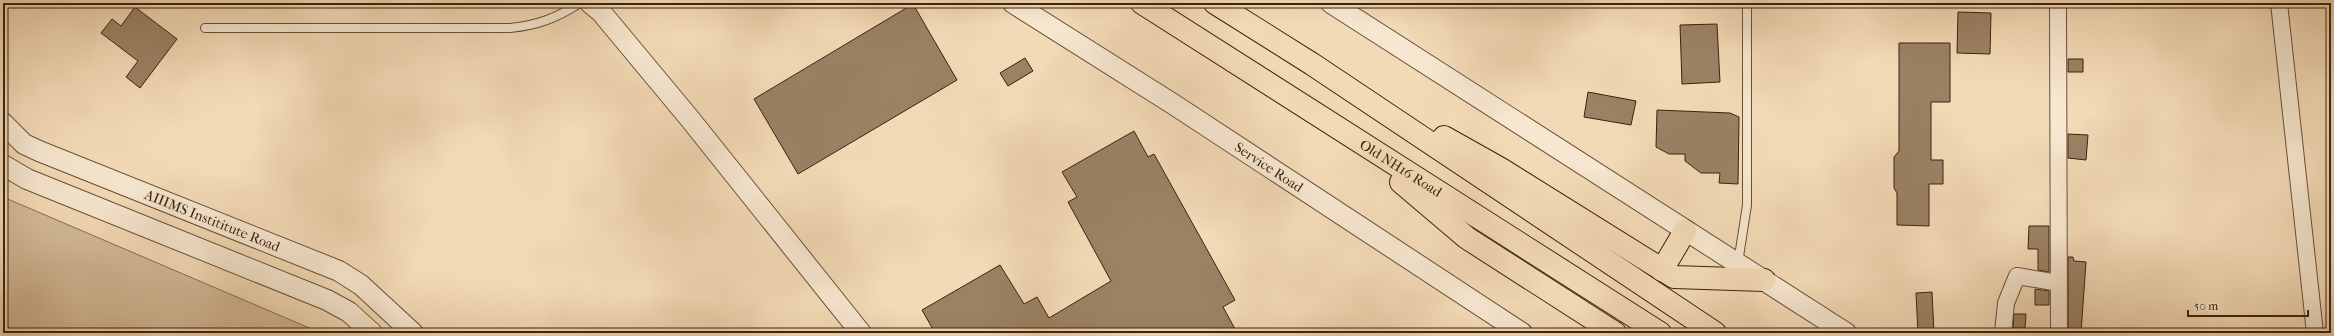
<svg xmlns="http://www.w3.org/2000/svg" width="2334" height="336" font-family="'IM FELL French Canon',serif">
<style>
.green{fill:#d4bb99;stroke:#886e53}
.building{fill:#9b8265;stroke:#3b220d}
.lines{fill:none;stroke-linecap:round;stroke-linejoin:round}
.service-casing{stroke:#695037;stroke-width:10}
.minor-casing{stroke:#695037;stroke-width:18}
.tertiary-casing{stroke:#695037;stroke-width:22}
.primary-casing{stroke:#3b220d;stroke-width:24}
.service{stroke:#f7e7d0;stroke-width:8}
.minor{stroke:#f7e7d0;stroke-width:16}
.tertiary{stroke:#f7e7d0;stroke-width:20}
.primary{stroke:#f3dab6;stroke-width:22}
.labels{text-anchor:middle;stroke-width:3;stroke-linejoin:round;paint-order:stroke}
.street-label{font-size:14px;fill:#3b220d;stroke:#f7e7d0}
</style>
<rect width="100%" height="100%" fill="#f3dab6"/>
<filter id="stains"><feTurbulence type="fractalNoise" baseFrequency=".005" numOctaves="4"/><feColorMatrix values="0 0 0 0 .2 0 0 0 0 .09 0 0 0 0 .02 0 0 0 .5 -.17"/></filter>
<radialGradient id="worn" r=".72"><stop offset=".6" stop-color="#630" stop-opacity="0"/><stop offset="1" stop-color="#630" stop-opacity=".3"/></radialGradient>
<path class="green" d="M3,197L321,333H3Z"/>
<path class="building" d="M913,4L957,80L798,174L754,99Z
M135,7L177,39L140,88L126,77L138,61L101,33L112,19L121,26Z
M1958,12L1991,13L1990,54L1957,53Z
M1717,24L1720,82L1682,84L1680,25Z
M1899,43H1950V102H1931V160H1943V184H1929V226L1897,225V193L1894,188V157L1899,151Z
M1025,58L1033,71L1008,86L1000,73Z
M2068,59H2083V72H2068Z
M1588,92L1636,101L1631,125L1584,117Z
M1657,110L1730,113L1739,117L1738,184L1719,183L1720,173H1701L1685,161V154H1669L1656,147Z
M1134,131L1148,157L1154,154L1235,300L1223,307L1235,329L1227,333H935L922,310L1000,265L1024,304L1037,297L1049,318L1111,281L1068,202L1077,197L1062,172Z
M2068,134L2088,135L2086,160L2068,158Z
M2029,226H2049V272L2038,270V249H2028Z
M2068,257H2073L2074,261L2086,262L2081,333H2068Z
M2035,289L2049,291V305H2035Z
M1932,292L1934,333H1918L1916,293Z
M2014,314H2026L2025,328H2013Z"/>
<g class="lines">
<g class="service-casing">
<path id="service" d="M205,28H510C539,25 556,18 580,3
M1738,263L1747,205V3"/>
</g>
<g class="minor-casing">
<path id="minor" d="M2058,3L2059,333
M2279,3L2315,333
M2003,333L2006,303L2017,276L2059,283"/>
</g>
<g class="tertiary-casing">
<g id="tertiary">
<path d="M590,3L601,12L690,119L861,333"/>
<path id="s1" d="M1013,3L1173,104L1522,333"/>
<path d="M1331,3L1846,333"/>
<path id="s2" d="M3,123L24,144L39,151L339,271L361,285L413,333"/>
<path d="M3,165L27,179L327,300L349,312L372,333"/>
</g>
</g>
<g class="primary-casing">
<g id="primary">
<path id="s3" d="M1142,3L1660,333"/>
<path d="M1215,3L1312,64L1715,333"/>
<path d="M1444,137L1501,169L1674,277L1764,280"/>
<path d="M1401,182L1467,238L1615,333"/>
<path d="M1662,270L1685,231"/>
</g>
</g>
<use href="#service" class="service"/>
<use href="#minor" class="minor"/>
<use href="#tertiary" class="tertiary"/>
<use href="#primary" class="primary"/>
</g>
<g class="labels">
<g class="street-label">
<text dy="5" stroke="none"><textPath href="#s1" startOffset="304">Service Road</textPath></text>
<text dy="5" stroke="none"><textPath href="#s3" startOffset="307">Old NH16 Road</textPath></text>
<text dy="5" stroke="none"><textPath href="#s2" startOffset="233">AIIIMS Instititute Road</textPath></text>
</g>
</g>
<rect width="2334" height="336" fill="none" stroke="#f3dab6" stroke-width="16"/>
<rect x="4" y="4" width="2326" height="328" fill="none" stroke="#3b220d" stroke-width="2"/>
<rect x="8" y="8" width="2318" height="320" fill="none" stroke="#3b220d"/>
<path d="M2188 310v6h120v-6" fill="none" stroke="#3b220d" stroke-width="2"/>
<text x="2194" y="310" font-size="12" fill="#3b220d" stroke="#f7e7d0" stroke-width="3" paint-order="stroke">50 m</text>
<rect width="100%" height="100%" filter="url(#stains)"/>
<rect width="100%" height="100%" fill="url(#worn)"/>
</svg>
